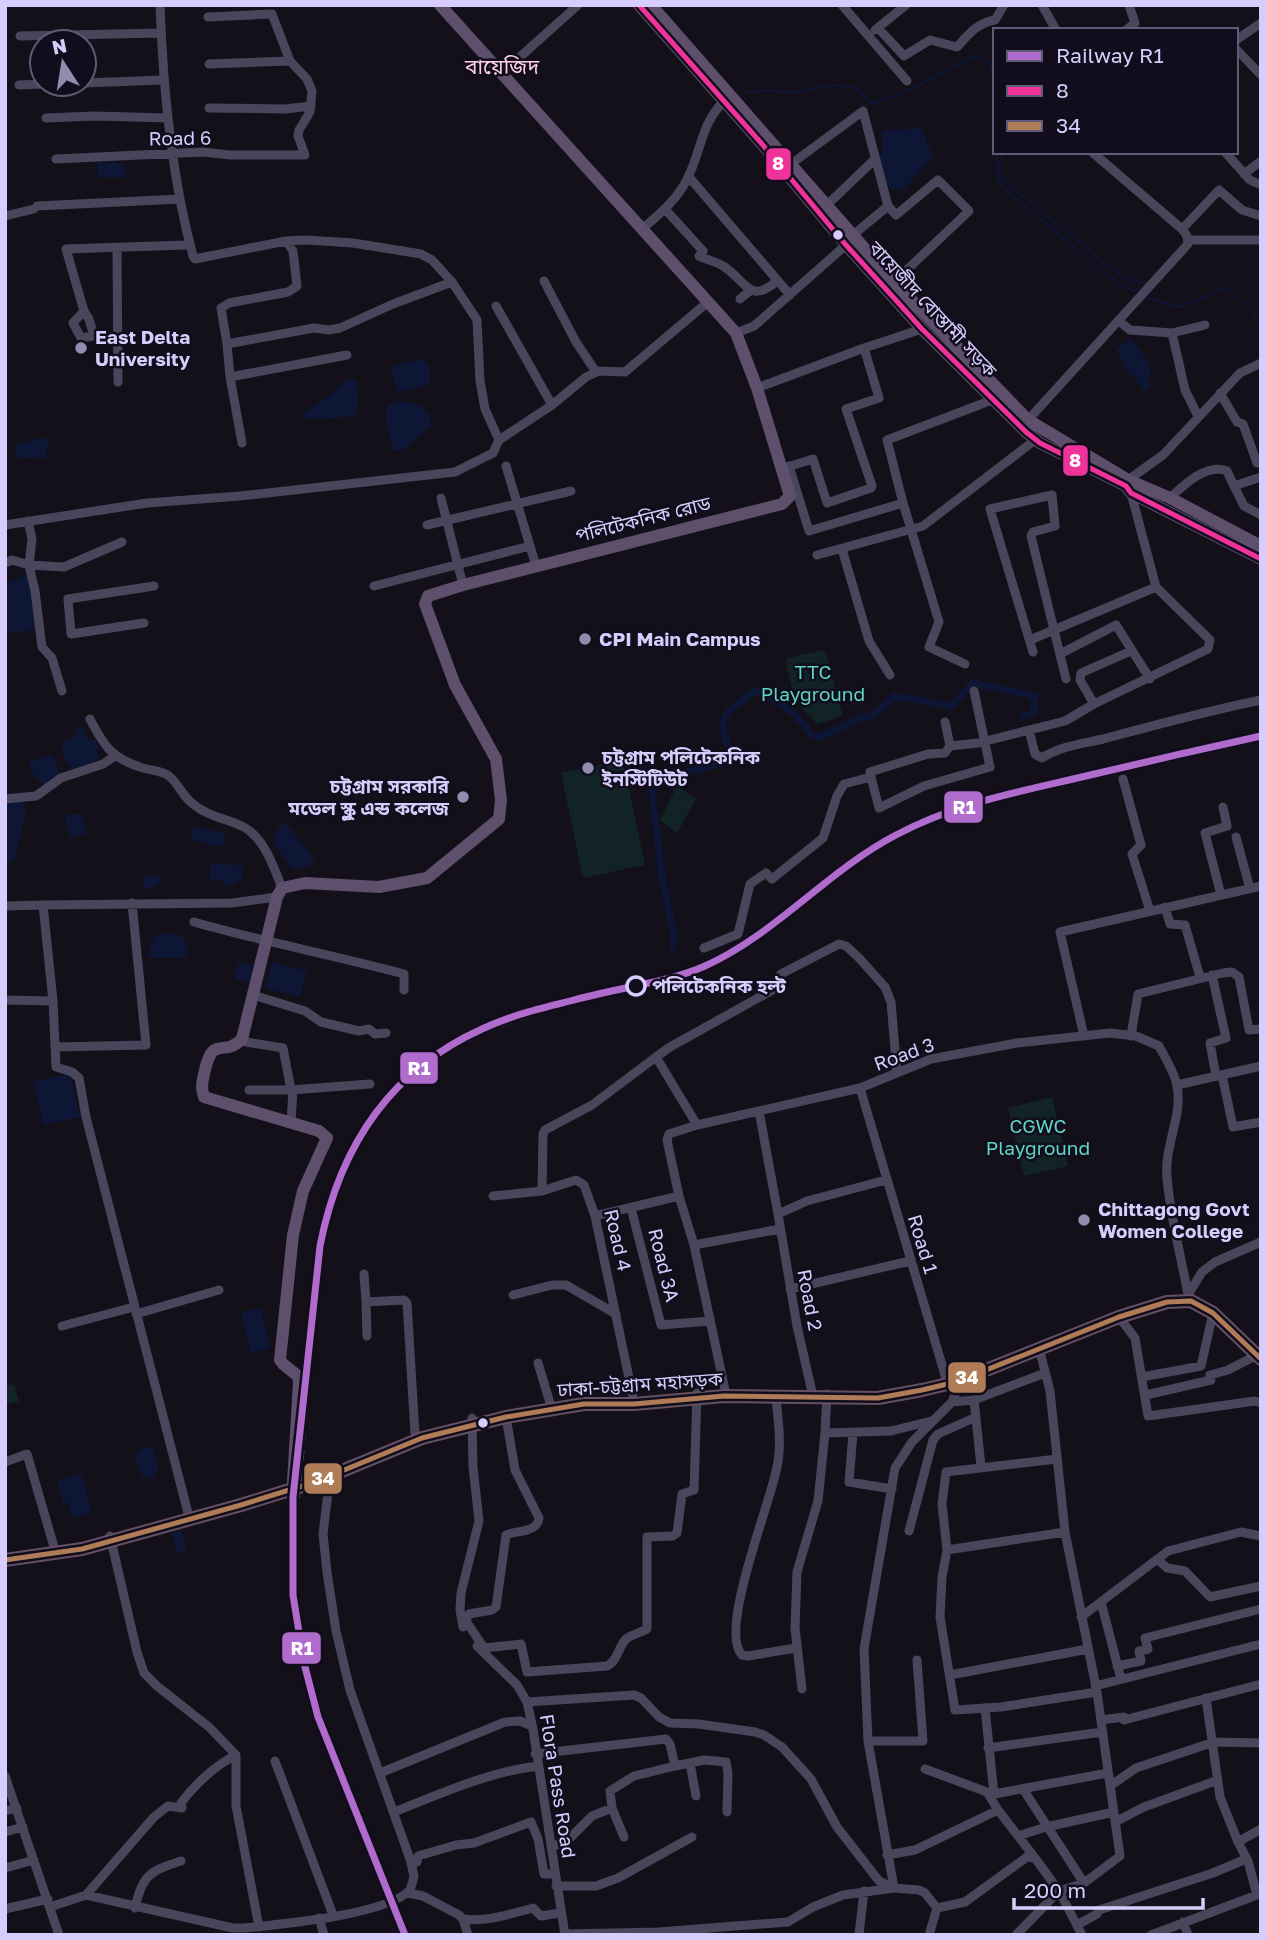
<svg xmlns="http://www.w3.org/2000/svg" width="1266" height="1940" font-family="'Golos Text','Noto Sans Bengali',sans-serif">
<style>
.green{fill:#112325}
.water{fill:#0d1635}
.lines{fill:none;stroke-linecap:round;stroke-linejoin:round}
.stream{stroke:#0d1635;stroke-width:2}
.canal{stroke:#0d1635;stroke-width:7}
.minor{stroke:#49465b;stroke-width:9}
.major{stroke:#5e506c;stroke-width:12}
.highway{stroke:#654f63;stroke-width:14}
.rail{stroke:#435163;stroke-width:2;stroke-dasharray:10 9;stroke-linecap:butt}
.bus-1-casing{stroke:#120d1d;stroke-width:10}
.bus-2-casing{stroke:#120d1d;stroke-width:10}
.bus-1{stroke:#ef339a;stroke-width:5}
.bus-2{stroke:#b07c57;stroke-width:5}
.rail-1-casing{stroke:#120d1d;stroke-width:12}
.rail-1{stroke:#b06ccc;stroke-width:7}
.bus-dot{fill:#d7cdfc;stroke:#120d1d;stroke-width:2.5}
.poi-dot{fill:#928bad;stroke:#120d1d;stroke-width:2.5}
.stop-dot{fill:#120d1d;stroke:#d7cdfc;stroke-width:3.5}
.labels{text-anchor:middle;stroke-width:5;stroke-linejoin:round;paint-order:stroke}
.street-label{font-size:19px;fill:#d7cdfc;stroke:#120d1d}
.poi-label{font-size:19px;font-weight:bold;fill:#d7cdfc;stroke:#120d1d;text-anchor:start}
.park-label{font-size:19px;fill:#5ed6c4;stroke:#120d1d}
.stop-label{font-size:19px;font-weight:bold;fill:#d7cdfc;stroke:#120d1d;text-anchor:start}
.neighbourhood-label{font-size:21px;fill:#fccfe7;stroke:#120d1d}
.line-badge{stroke:#120d1d;stroke-width:2.5}
.badge-label{font-size:19px;text-anchor:middle;font-weight:bold;fill:#fff}
</style>
<rect width="100%" height="100%" fill="#13101a"/>
<path class="green" d="M825,650L843,716L817,724L795,701L786,663L787,658Z
M623,760L645,865L583,878L561,773Z
M677,786L696,799L677,833L660,820Z
M1052,1097L1068,1166L1024,1176L1008,1108Z
M14,1384L19,1401L5,1405V1386Z"/>
<path class="water" d="M917,128L922,130L933,157L904,189H891L880,173L877,163L883,150L882,131Z
M98,162L123,163L126,175L122,178L99,177L97,170Z
M1131,338L1149,363L1151,375L1147,379L1150,388L1146,391L1128,372L1116,350Z
M423,359L429,367L430,385L398,392L390,370L395,365Z
M352,378L356,380L358,405L356,414C339,419 322,419 304,419L300,415L333,393L341,384Z
M397,401C414,401 430,408 432,425L402,451L392,450L386,417L388,404Z
M43,437L48,441L46,456L42,459L19,458L15,453L16,445Z
M29,573L36,629L5,634V584Z
M83,727L86,737L91,740L95,739L100,749L97,751L100,759L72,769L64,758L62,743L75,737V731Z
M53,755L60,775L45,786L33,774L29,761Z
M22,802L26,811L14,861L5,865V804Z
M82,813L86,834L70,837L65,820L67,815Z
M286,823L315,860C308,867 300,870 291,868L273,841L278,827Z
M194,826L226,834L223,847L190,840Z
M211,864L243,865V878L233,885L225,886L220,880L209,879Z
M150,875H159L162,878L160,883L148,890L144,886L143,877Z
M171,933C185,935 192,944 185,958H151L149,955C153,936 152,936 171,933Z
M272,962L307,971L300,997L265,988Z
M237,963L252,965L250,982L235,980Z
M70,1074L80,1117L43,1125L33,1082Z
M261,1308L270,1348L250,1353L241,1312Z
M145,1447L154,1450L158,1465L155,1478L143,1477L137,1466L135,1453Z
M82,1474L92,1513L72,1518L67,1502L63,1503L57,1480Z
M182,1530L187,1550L177,1553L171,1533Z"/>
<g class="lines">
<path class="stream" d="M745,93L768,90L794,93L832,85L857,88L872,104L913,88L974,56L991,63L995,104
M997,152L996,169L1001,186L1103,272L1125,287L1135,291L1142,289
M1002,152L999,169L1002,179L1106,264L1127,279L1146,283
M1148,298L1180,307L1225,288C1238,296 1254,310 1259,326C1261,333 1259,341 1261,349"/>
<path class="canal" d="M673,947L674,934L662,878L652,790C672,773 699,769 724,763L731,754C714,712 724,716 754,691C776,697 799,715 810,734L820,737L866,716L871,717L895,696L951,706L973,683L1035,696L1033,714L1023,716"/>
<path class="minor" d="M160,5C163,90 171,175 193,256L195,259L286,241L306,240L353,243L421,254L432,260L452,282L477,320L480,381L485,409L499,440
M842,5L907,81
M1042,5L1056,30
M878,28L904,56L930,40L957,47C969,34 977,23 995,20L1004,5
M875,30L906,5
M1126,30L1135,23L1129,5
M20,36L161,33
M1236,40L1261,23
M1236,49L1261,75
M209,64L290,61
M502,73L578,5
M84,83L163,80
M19,85L43,84
M209,108L285,109L311,106
M46,118L94,116L168,118
M1225,152L1250,180L1261,185
M56,159L203,152L230,155H305L298,136L299,130L310,112L312,91L307,79L290,61L272,14L208,17
M791,164L863,111L888,206
M1244,174L1261,161
M689,177L790,295
M827,205L875,159
M37,206L180,199
M665,209L703,251L699,256C708,261 718,261 726,268C747,283 750,304 777,281
M5,216L34,209
M642,229C660,214 680,197 689,175C702,148 701,124 724,101
M1182,229L1219,190L1242,210L1261,216
M853,235L888,206L896,215L938,180L969,211L894,282
M1188,240H1261
M117,249L118,382
M544,281L576,342L596,372
M740,299L751,290
M496,306L552,405
M84,311L89,319L94,336L81,338L73,323L84,311L66,249L186,245L189,242
M1119,321L1130,330L1172,333L1185,390L1198,416
M736,333L754,326L846,245
M1172,333L1205,325
M227,344L314,328L329,330L340,328L393,304L452,282
M230,377L347,355
M757,388L864,348
M1220,393L1237,422L1243,424L1257,463
M1028,420L1188,244L1187,236L1182,229L1092,152
M242,443L230,377L227,344L221,308L229,303L288,292L297,286L293,251L286,241
M506,466L536,566
M789,466L809,531L903,503
M781,469L813,459L827,503L871,488L872,486L846,409L879,398L864,348L922,329
M1128,480L1163,455L1240,373L1261,363
M1234,486L1244,506L1261,515
M441,498L463,585
M1170,498C1184,485 1206,463 1227,471L1234,486L1261,477
M28,521L32,539L29,565L35,591L42,647L52,658L62,691
M5,525L147,503L240,496L455,472L493,453L499,440L552,405L586,377L599,371L625,372L708,302
M427,525L571,491
M842,549L869,641L890,675
M817,555L923,526L1035,440
M5,563L12,560L29,565L64,567L122,542
M374,586L530,546
M144,623L71,634L68,599L154,586
M1030,640L1156,587
M1033,652L990,509L1052,495L1055,526L1033,532L1031,536L1066,679
M1060,654L1116,625L1150,679
M965,664L929,647L939,622L903,503L887,440L992,400
M1094,704L1080,680L1081,673L1131,651
M90,719C104,746 112,759 143,768C150,770 163,771 169,776C178,783 183,797 193,804C206,815 222,818 237,824C263,833 273,865 282,888
M945,722L950,746L978,743L1065,721L1094,704L1208,649L1210,640L1156,587L1131,493
M1029,730L1035,754L1042,758C1060,746 1082,744 1103,739C1155,725 1207,711 1261,700
M871,777L879,808L924,786L990,767L974,691
M1123,779L1141,845L1132,854L1150,911
M5,799L36,796L61,778L103,764L115,756
M1236,837L1250,889
M1221,895L1205,833L1227,826L1223,807
M5,906L43,905
M1165,907L1170,924L1185,925L1200,977
M194,922C263,942 334,955 404,974V990
M704,948L738,934L750,884L766,873L772,879L823,838L837,796L844,784L871,777L870,772L928,754L945,753L950,746
M1212,975L1226,1038L1210,1043L1216,1076
M253,995L305,1011L321,1022L359,1031L369,1029L375,1034L386,1033
M5,1000L53,1001
M1084,1036L1060,932L1261,886
M1131,1036L1138,994L1223,973L1232,972L1239,977L1249,1030L1261,1029
M242,1039L246,1042L283,1048L291,1090
M55,1047L146,1045L132,903
M1222,1075L1233,1127L1261,1122
M1177,1085L1261,1066
M860,1088L945,1375L948,1379L956,1382L958,1387L952,1402L912,1442L895,1468L864,1649L868,1741L894,1888
M249,1090H291L370,1084
M759,1111L778,1214
M291,1123L293,1090
M697,1125L656,1057L670,1047L776,988L781,974L839,944L846,946L859,958L885,987L891,1002L897,1073
M542,1191L543,1134L545,1130L592,1105L656,1057
M493,1196L542,1191L576,1180L584,1185L595,1216L633,1397
M631,1208L661,1325L710,1321
M595,1216L679,1196
M694,1245L780,1229
M364,1274L366,1302L404,1300L407,1303L415,1433
M790,1289L910,1261
M513,1295L552,1285H566L616,1314
M1188,1295L1202,1272L1215,1262L1261,1242
M366,1302L367,1336
M136,1314L219,1290
M1119,1317L1135,1338L1148,1416L1255,1401L1261,1403
M62,1326L134,1307
M538,1363L550,1403
M1142,1377L1201,1366L1213,1313
M725,1390L694,1245L679,1196L667,1140L669,1134L697,1125L860,1088L931,1059L1017,1043L1110,1033L1136,1036L1159,1046C1165,1058 1175,1073 1177,1086C1183,1116 1164,1146 1167,1177C1170,1217 1181,1255 1188,1295
M812,1392L797,1326L778,1214L807,1201L886,1180
M827,1394L825,1433L891,1431L931,1421
M1146,1395L1211,1380L1210,1375L1228,1370L1257,1355
M776,1397C778,1420 782,1445 777,1467C771,1502 718,1631 742,1655L748,1656L796,1648
M952,1402L974,1400
M506,1417L515,1470L539,1518C537,1533 517,1530 506,1535L496,1607L492,1610L469,1614L466,1621L484,1648L521,1644L527,1672L607,1666C618,1661 618,1647 626,1639C632,1634 640,1633 647,1629V1537L673,1536L677,1533L682,1494L694,1490L697,1393
M853,1433L849,1482L892,1489
M1057,1459L946,1472L942,1504L947,1550L942,1577L940,1617L955,1710L1001,1707L1097,1692
M5,1462L27,1454L56,1554
M981,1466L974,1400L1045,1373
M188,1513L86,1117L79,1078L72,1072L56,1067L53,1001L43,905L232,903L277,897
M909,1531L933,1440L938,1434L976,1417
M110,1536L137,1652L144,1673L157,1686L209,1727L236,1755
M947,1550L1065,1532
M1157,1559L1167,1568L1185,1571L1210,1597L1261,1586
M1101,1602L1121,1679
M1081,1617L1168,1551L1241,1532L1261,1536
M463,1627L460,1610L461,1593L479,1521L473,1467L472,1418
M477,1646L517,1685L527,1702L533,1729L565,1935
M1117,1666L1141,1661L1139,1651L1148,1649L1145,1638L1261,1609
M950,1675L1088,1649
M1095,1686L1261,1644
M802,1689L795,1628L797,1572L818,1501L825,1433
M1206,1698L1220,1797L1238,1842
M527,1702L634,1695L641,1698L659,1717L670,1723L699,1724L755,1732L764,1735L782,1747L811,1779L837,1827L879,1881L894,1888
M985,1708L994,1794
M1101,1720L1124,1717V1720L1261,1684
M868,1741H923L917,1660
M988,1748L1102,1732
M535,1754L666,1739L670,1744L675,1766L704,1760L726,1762L728,1773L727,1812
M275,1761L333,1915
M690,1763L696,1796
M925,1769L987,1792
M380,1773L505,1722L520,1721L532,1726
M5,1776L59,1935
M1110,1786L1136,1768L1214,1742L1261,1743
M1023,1789L1084,1883
M5,1811L17,1808
M394,1812C440,1794 488,1772 538,1766
M1115,1822L1144,1807L1218,1780
M5,1832L23,1827
M1018,1836L1046,1827L1114,1812
M624,1837L612,1808L610,1791L634,1776L675,1766
M551,1847L567,1841L592,1816L612,1808
M887,1855L915,1850L998,1810
M1035,1858L998,1810L987,1792L994,1794L1108,1773
M411,1864L417,1862L418,1856L456,1845L474,1843L531,1822L538,1839L544,1874H554
M5,1868L34,1860
M556,1886H596L618,1878L692,1837
M408,1893L423,1896L459,1915L463,1919
M86,1895L154,1817L168,1806L182,1808L181,1803C195,1784 216,1765 236,1755V1806L259,1927
M50,1907L86,1895L233,1928H245C282,1924 386,1915 410,1890L414,1877L411,1862L350,1690L336,1631L327,1572L323,1534L330,1476
M135,1908C142,1875 150,1871 181,1861
M5,1909L48,1899
M319,1918L324,1935
M1183,1922L1188,1935
M1077,1925L1097,1914L1099,1910L1213,1873L1246,1859
M564,1934L658,1932L788,1922L813,1907L843,1895L894,1888L919,1890L925,1893L937,1908L965,1902L1027,1857L1035,1858L1059,1891L1084,1883L1120,1856L1097,1692L1065,1532L1050,1391L1039,1348
M468,1935L463,1919C488,1922 509,1914 533,1908L541,1916L560,1913
M859,1935L864,1891
M929,1935L937,1908
M1016,1935L1059,1891L1082,1935
M1151,1935L1257,1895L1248,1861L1238,1842L1261,1829"/>
<path class="major" d="M639,5L762,144L846,245L922,329L1026,432L1040,443L1126,486L1131,493L1261,559
M651,5L894,282L1028,420L1128,480L1170,498L1261,546
M293,1482L299,1382L298,1376L283,1364L280,1360L293,1235L303,1191L327,1138L319,1131L204,1097C201,1088 202,1083 204,1074C213,1032 222,1059 242,1039L277,897L282,888L305,883L379,887L427,878L499,819L501,800L496,759L455,685L425,604L428,596L463,585L782,504L790,496L757,388L736,333L440,5"/>
<path class="highway" d="M5,1560L82,1549L241,1505L315,1482L422,1438L506,1417L584,1404H634L724,1396L878,1398L922,1390L956,1382L1119,1317L1167,1302L1191,1301L1213,1313L1261,1359"/>
<path class="rail" d="M408,1935C369,1832 317,1733 300,1623C292,1575 295,1525 301,1477C306,1431 308,1385 314,1340C320,1288 321,1235 339,1186C358,1137 391,1095 433,1063C492,1019 568,1007 638,988C662,982 686,977 708,967C778,935 830,875 898,838C950,810 1006,799 1064,786C1129,771 1195,755 1261,741"/>
<g class="bus-1-casing">
<path id="bus-1" d="M639,5L762,144L846,245L922,329L1026,432L1040,443L1126,486L1131,493L1261,559"/>
</g>
<g class="bus-2-casing">
<path id="bus-2" d="M5,1560L82,1549L241,1505L315,1482L422,1438L506,1417L584,1404H634L724,1396L878,1398L922,1390L956,1382L1119,1317L1167,1302L1191,1301L1213,1313L1261,1359"/>
</g>
<use href="#bus-1" class="bus-1"/>
<use href="#bus-2" class="bus-2"/>
<g class="rail-1-casing">
<path id="rail-1" d="M405,1935L318,1717L304,1663L293,1595V1497L320,1246C339,1149 389,1071 482,1029C516,1013 554,1005 590,996C625,987 672,981 705,966C776,934 827,871 896,835C952,805 1012,793 1073,779C1136,764 1198,750 1261,736"/>
</g>
<use href="#rail-1" class="rail-1"/>
</g>
<g class="bus-dot">
<circle cx="838" cy="235" r="6"/>
<circle cx="483" cy="1423" r="6"/>
</g>
<g class="poi-dot">
<circle cx="81" cy="348" r="7"/>
<circle cx="585" cy="639" r="7"/>
<circle cx="588" cy="768" r="7"/>
<circle cx="463" cy="797" r="7"/>
<circle cx="1084" cy="1220" r="7"/>
</g>
<circle class="stop-dot" cx="636" cy="986" r="9"/>
<g class="labels">
<g class="street-label">
<text transform="translate(180 138) rotate(-1)" y="7">Road 6</text>
<text transform="translate(933 309) rotate(47)" y="7">বায়েজীদ বোস্তামী সড়ক</text>
<text transform="translate(643 519) rotate(-14)" y="7">পলিটেকনিক রোড</text>
<text transform="translate(904 1054) rotate(-20)" y="7">Road 3</text>
<text transform="translate(618 1240) rotate(77)" y="7">Road 4</text>
<text transform="translate(923 1244) rotate(73)" y="7">Road 1</text>
<text transform="translate(664 1265) rotate(76)" y="7">Road 3A</text>
<text transform="translate(810 1300) rotate(79)" y="7">Road 2</text>
<text transform="translate(640 1384) rotate(-4)" y="7">ঢাকা-চট্টগ্রাম মহাসড়ক</text>
<text transform="translate(558 1786) rotate(81)" y="7">Flora Pass Road</text>
</g>
<g class="poi-label">
<text x="95" y="344">East Delta<tspan x="95" dy="22">University</tspan></text>
<text x="599" y="646">CPI Main Campus</text>
<text x="602" y="764">চট্টগ্রাম পলিটেকনিক<tspan x="602" dy="22">ইনস্টিটিউট</tspan></text>
<text x="449" y="793" text-anchor="end">চট্টগ্রাম সরকারি<tspan x="449" dy="22">মডেল স্কুল এন্ড কলেজ</tspan></text>
<text x="1098" y="1216">Chittagong Govt<tspan x="1098" dy="22">Women College</tspan></text>
</g>
<g class="park-label">
<text x="813" y="679">TTC<tspan x="813" dy="22">Playground</tspan></text>
<text x="1038" y="1133">CGWC<tspan x="1038" dy="22">Playground</tspan></text>
</g>
<g class="stop-label">
<text x="652" y="993">পলিটেকনিক হল্ট</text>
</g>
<g class="neighbourhood-label">
<text x="502" y="74">বায়েজিদ</text>
</g>
</g>
<g class="line-badge">
<rect x="765" y="147" width="27" height="34" rx="7" fill="#ef339a"/>
<rect x="1062" y="444" width="27" height="33" rx="7" fill="#ef339a"/>
<rect x="943" y="790" width="41" height="34" rx="7" fill="#b06ccc"/>
<rect x="399" y="1051" width="40" height="34" rx="7" fill="#b06ccc"/>
<rect x="947" y="1361" width="40" height="33" rx="7" fill="#b07c57"/>
<rect x="303" y="1462" width="40" height="33" rx="7" fill="#b07c57"/>
<rect x="281" y="1631" width="41" height="34" rx="7" fill="#b06ccc"/>
</g>
<g class="badge-label">
<text x="778" y="170">8</text>
<text x="1075" y="467">8</text>
<text x="964" y="814">R1</text>
<text x="419" y="1075">R1</text>
<text x="967" y="1384">34</text>
<text x="323" y="1485">34</text>
<text x="302" y="1655">R1</text>
</g>
<rect width="1266" height="1940" fill="none" stroke="#d7cdfc" stroke-width="14"/>
<rect x="993" y="28" width="245" height="126" fill="#120d1d" stroke="#615a76" stroke-width="2"/>
<rect x="1007" y="51" width="35" height="10" fill="#b06ccc" stroke="#615a76" stroke-width="2"/>
<text x="1056" y="63" font-size="21" fill="#d7cdfc">Railway R1</text>
<rect x="1007" y="86" width="35" height="10" fill="#ef339a" stroke="#615a76" stroke-width="2"/>
<text x="1056" y="98" font-size="21" fill="#d7cdfc">8</text>
<rect x="1007" y="121" width="35" height="10" fill="#b07c57" stroke="#615a76" stroke-width="2"/>
<text x="1056" y="133" font-size="21" fill="#d7cdfc">34</text>
<g transform="translate(63 63) rotate(348)"><circle r="33" fill="#120d1d" stroke="#615a76" stroke-width="2"/>
<path d="M0-5L12 26L0 18L-12 26Z" fill="#928bad"/>
<text y="-10" font-size="19" font-weight="bold" text-anchor="middle" fill="#d7cdfc">N</text>
</g>
<path d="M1014 1898v10h189v-10" fill="none" stroke="#d7cdfc" stroke-width="3.5"/>
<text x="1024" y="1898" font-size="21" fill="#d7cdfc" stroke="#120d1d" stroke-width="5" paint-order="stroke">200 m</text>
</svg>
